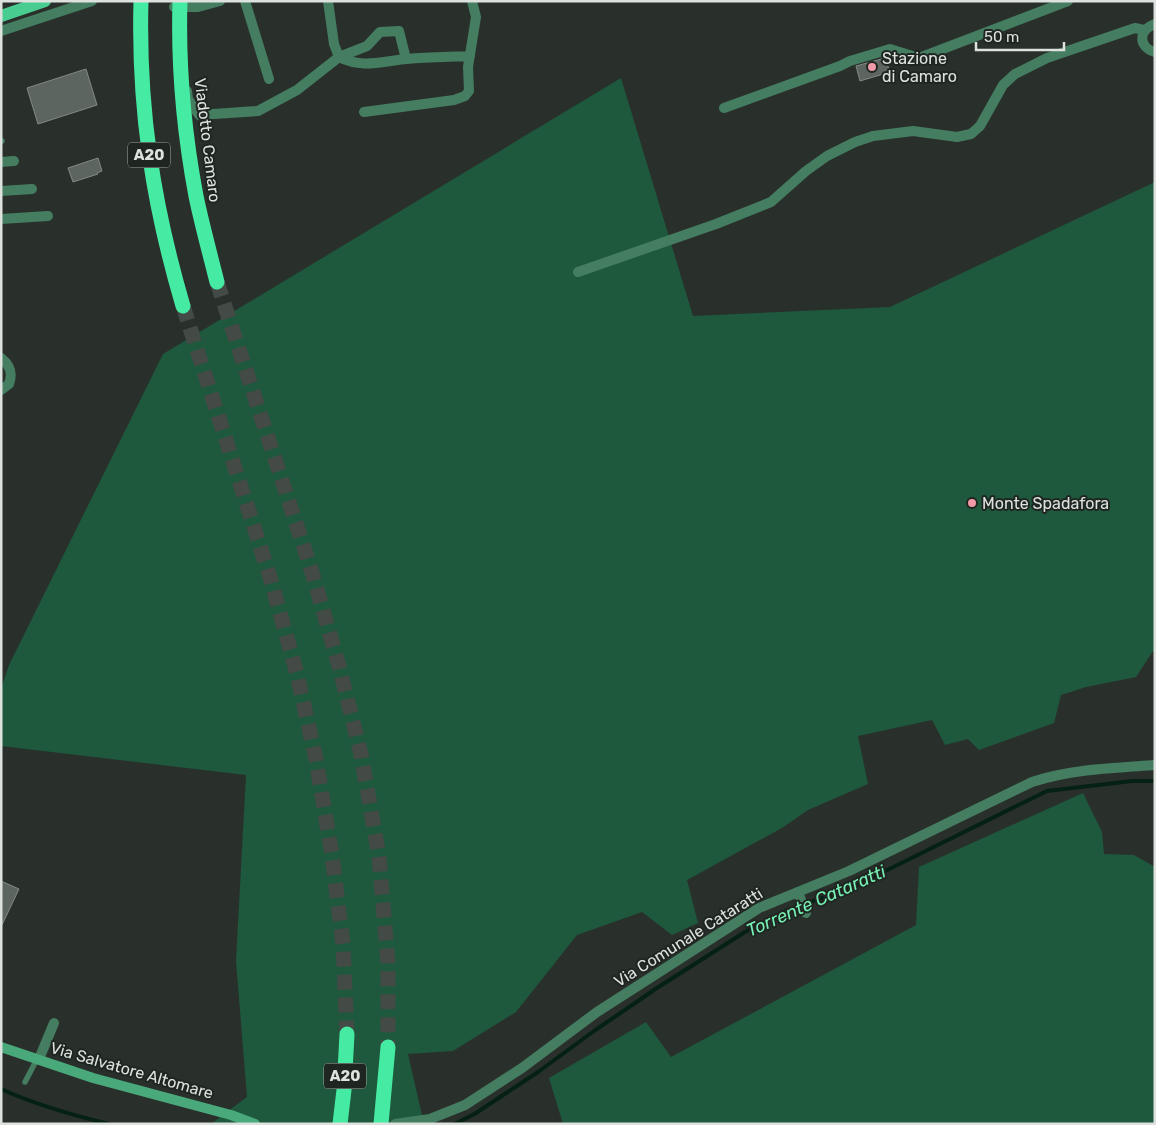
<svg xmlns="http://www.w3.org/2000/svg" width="1156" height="1125" font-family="Rubik,sans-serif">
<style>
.green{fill:#1e583d}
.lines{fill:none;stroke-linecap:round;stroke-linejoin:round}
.stream{stroke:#042113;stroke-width:4}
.building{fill:#5d6560;stroke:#818a84}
.highway-tunnel{stroke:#444b47;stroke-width:15;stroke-dasharray:15 8;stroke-linecap:butt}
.lane{stroke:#457d60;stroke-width:5.5}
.street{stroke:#457d60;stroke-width:10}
.secondary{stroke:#49a97b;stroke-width:10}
.primary{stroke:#49cc90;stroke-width:12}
.highway{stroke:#45eba2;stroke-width:15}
.highway-bridge{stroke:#45eba2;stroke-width:15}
.poi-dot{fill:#f39aa8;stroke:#1f2622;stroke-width:2}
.labels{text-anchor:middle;stroke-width:4;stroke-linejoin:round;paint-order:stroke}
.shield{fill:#1f2622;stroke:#a4aaa6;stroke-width:1}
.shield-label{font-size:15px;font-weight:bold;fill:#dde2df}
.poi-label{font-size:16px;fill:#dde2df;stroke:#1f2622;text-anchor:start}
.street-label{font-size:16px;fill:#dde2df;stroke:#1f2622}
.water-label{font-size:18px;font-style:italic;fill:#77f0b4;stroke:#1f2622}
</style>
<rect width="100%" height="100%" fill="#29302c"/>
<path class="green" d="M621,78L693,316L890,307L1155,182V651H1153L1136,677L1086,687L1061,695L1054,723L979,750L968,739L945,745L932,720L858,736L868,784L808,810L782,828L687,880L698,923L672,935L642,912L577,935L516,1012L453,1051L408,1054L424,1124H211L247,1097L236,961L246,775L1,746V689L9,665L163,354Z
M1083,793L1102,832L1104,854L1134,855L1155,867V1124H563L549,1078L646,1022L671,1057L916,925L919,867Z"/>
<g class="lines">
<path class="stream" d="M1,1089C36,1105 72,1115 109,1124
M455,1124L476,1113L538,1072L594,1031L657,988L745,932L790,909L849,889L1047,791L1132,781H1155"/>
</g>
<path class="building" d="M885,58L890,72L860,81L856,66Z
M86,69L97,105L38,124L27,88Z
M98,158L102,171L97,173L98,174L73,182L68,168Z
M1,881L19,889L1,927Z"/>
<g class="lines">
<path class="highway-tunnel" d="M217,282L312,572L339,666L361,754L379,856L388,963V1047
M183,306L270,577L297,674L316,759L332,855L343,944L347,1034"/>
<path class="lane" d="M1,141H2
M25,1082L37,1059"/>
<path class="street" d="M245,1L269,79
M328,1L334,44L339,57C363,69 382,61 407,59C428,57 449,57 470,56
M174,7H198L220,1
M1155,24C1138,30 1138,47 1155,52
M1,31L92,1
M187,91L188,99L199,115L258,111L297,90L339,57L367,46L380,32L399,31L406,59
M724,108L840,66L850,61L890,49L919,58L1068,1
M364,112L454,100L465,96L469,91L468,67L476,17L472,1
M1,162L14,161
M1,191L32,189
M1,219L48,216
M578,272L716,224L771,202L806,171L827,156L855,142L873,136L913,131L957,137L971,134L980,126L1003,85L1015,74L1047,58L1135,28L1144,30
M1,358C10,365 13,373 9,384L1,390
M798,892L806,913
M39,1059L54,1023
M395,1124L430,1119L465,1105L522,1068L597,1012L759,908L849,871L1032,782C1072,769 1113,768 1155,765"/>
<path class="secondary" d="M1,1047L93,1078L231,1115L255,1124"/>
<path class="primary" d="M1,16L45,1"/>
<path class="highway" d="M141,1C138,108 153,204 183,306
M340,1124L344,1090L347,1034
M381,1124L388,1047"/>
<path class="highway-bridge" d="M180,1C178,66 184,132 196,196C202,225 210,254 217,282"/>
</g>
<g class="poi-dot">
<circle cx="872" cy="67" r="5"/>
<circle cx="972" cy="503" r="5"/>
</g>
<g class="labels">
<g class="shield">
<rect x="128" y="142.5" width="42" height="25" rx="4"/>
<rect x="324" y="1063.5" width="42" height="25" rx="4"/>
</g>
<g class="shield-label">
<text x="149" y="160">A20</text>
<text x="345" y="1081">A20</text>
</g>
<g class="poi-label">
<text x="882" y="64">Stazione<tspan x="882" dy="18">di Camaro</tspan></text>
<text x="982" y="509">Monte Spadafora</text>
</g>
<g class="street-label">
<text transform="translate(208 140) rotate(83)" y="6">Viadotto Camaro</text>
<text transform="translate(688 937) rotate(-32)" y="6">Via Comunale Cataratti</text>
<text transform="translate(132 1070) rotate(16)" y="6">Via Salvatore Altomare</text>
</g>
<g class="water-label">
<text transform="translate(816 901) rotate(-24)" y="6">Torrente Cataratti</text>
</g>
</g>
<rect width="1156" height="1125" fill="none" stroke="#dde2df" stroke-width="5"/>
<path d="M976 42v8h88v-8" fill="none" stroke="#dde2df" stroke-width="2.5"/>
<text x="984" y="42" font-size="15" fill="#dde2df" stroke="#1f2622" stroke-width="4" paint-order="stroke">50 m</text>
</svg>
